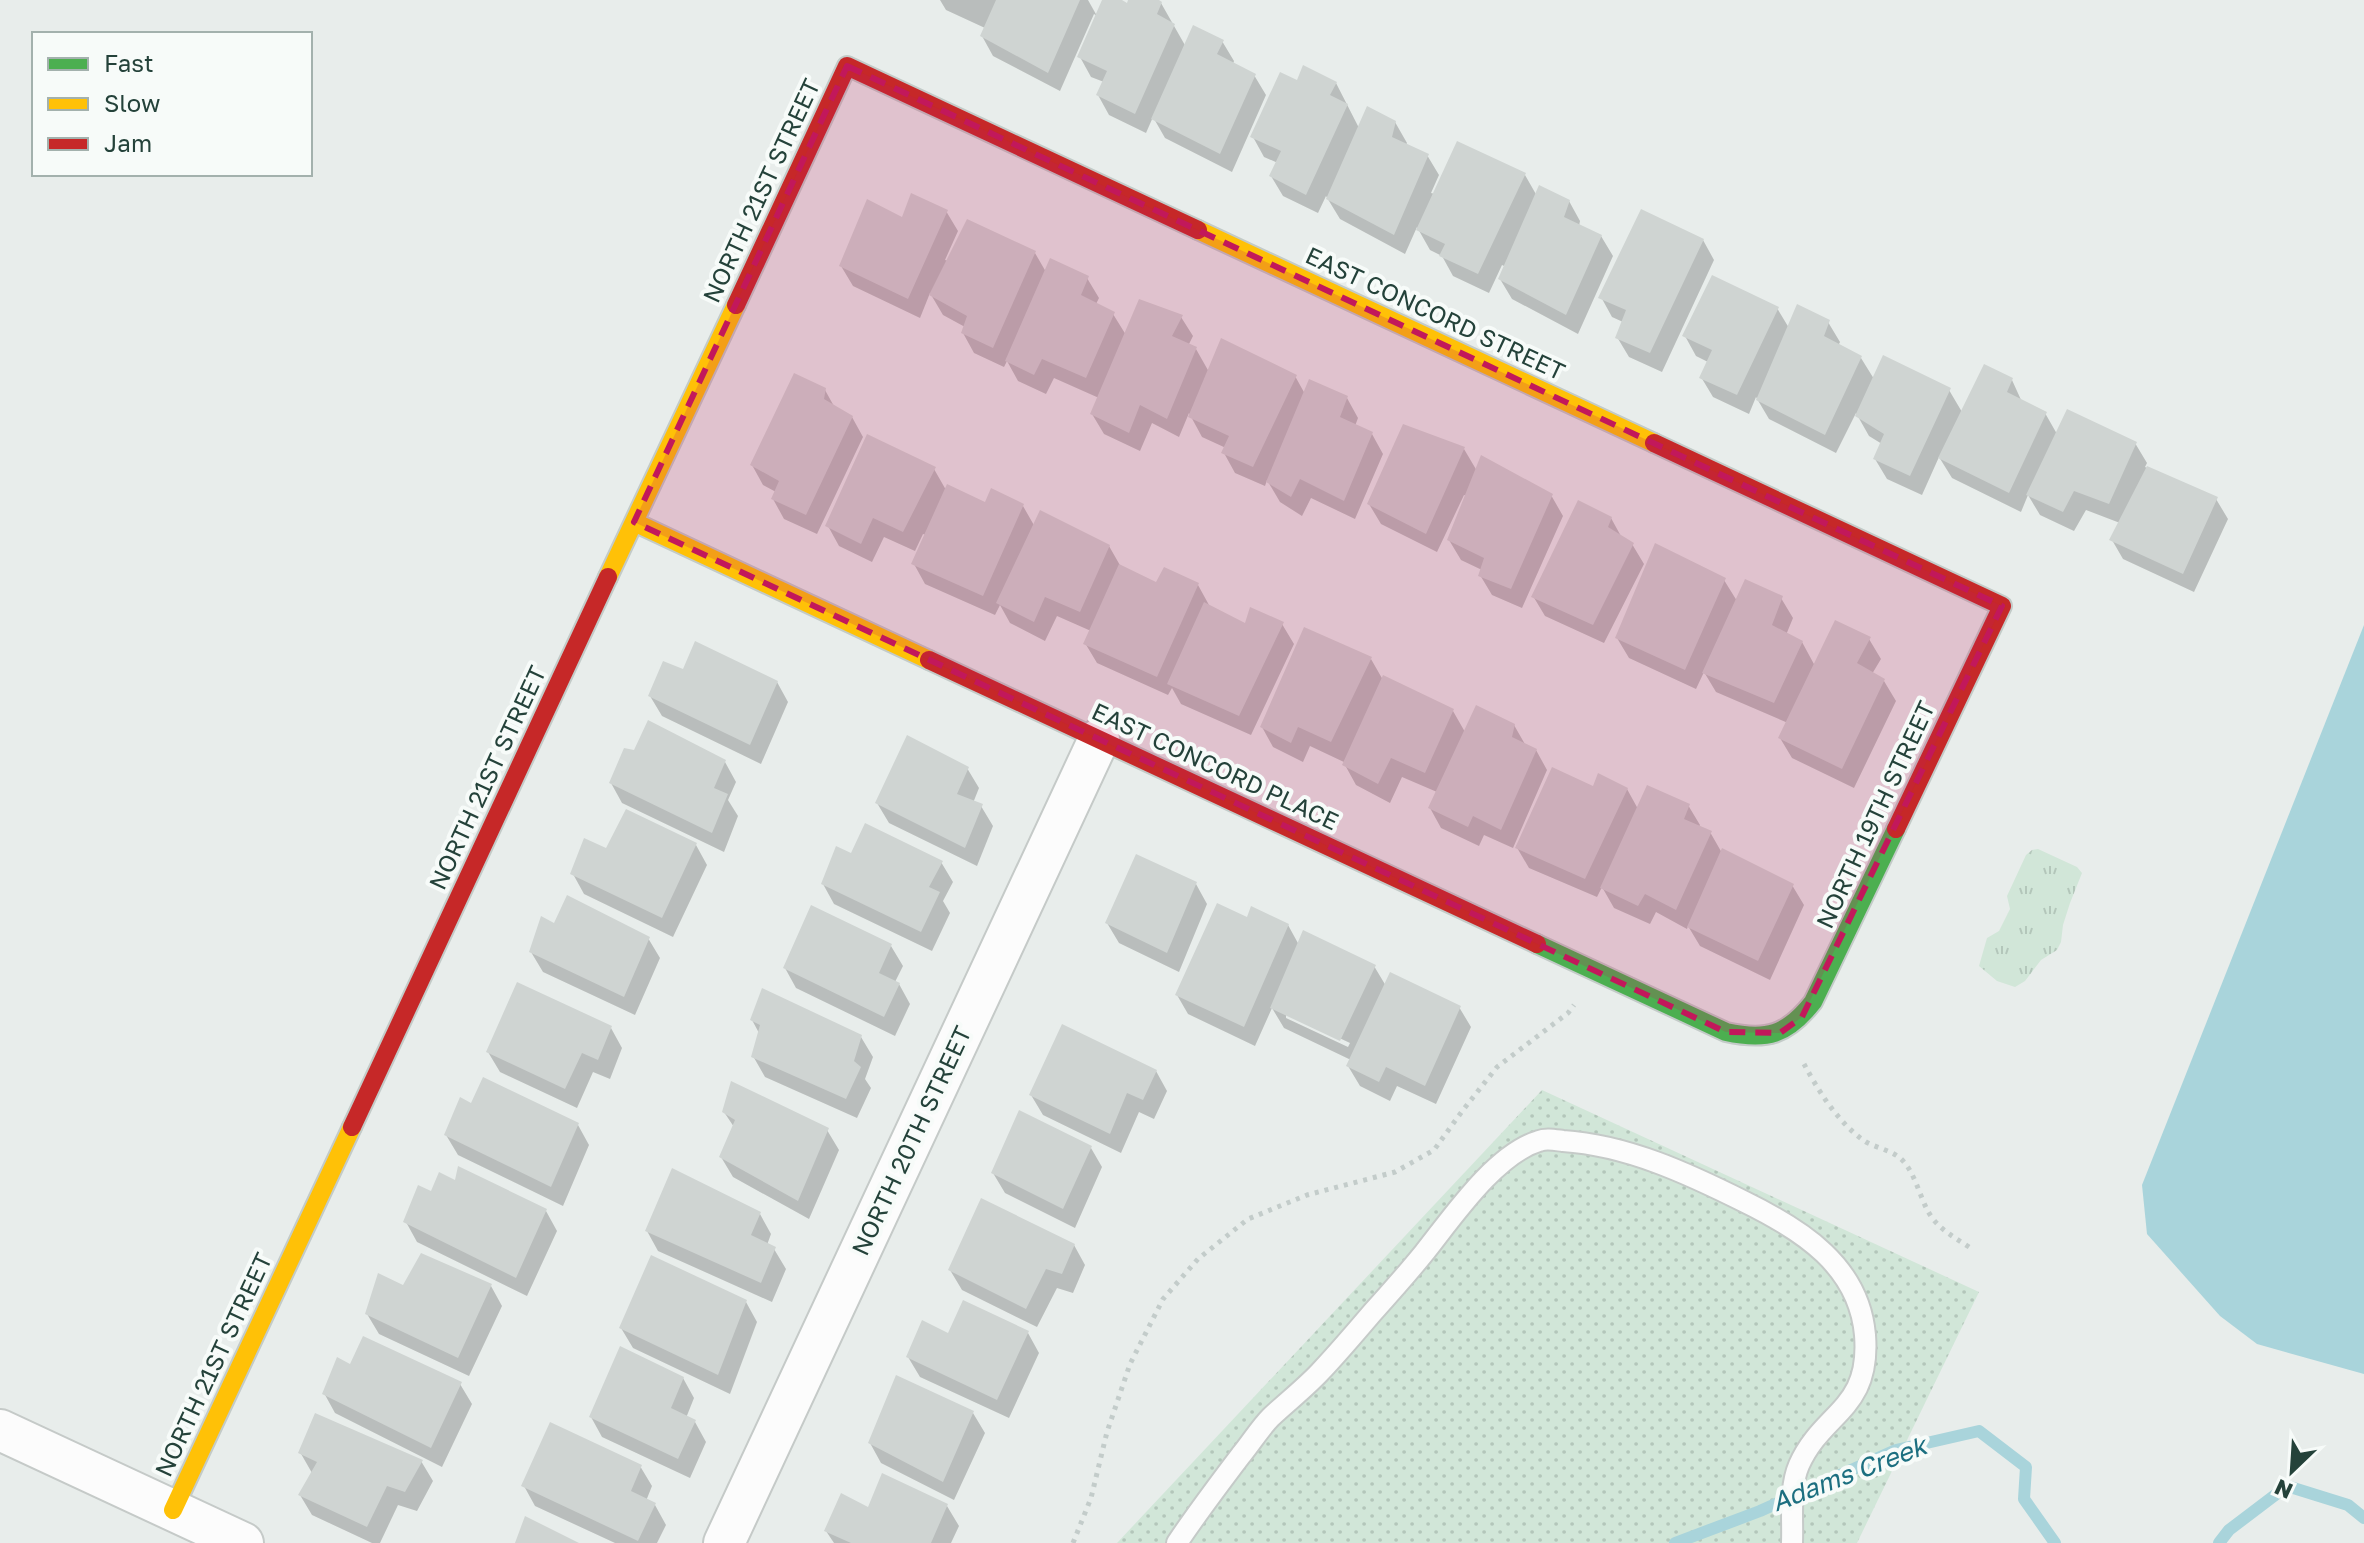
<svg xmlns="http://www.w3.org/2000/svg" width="2364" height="1543" font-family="'Golos Text',sans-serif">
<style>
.grass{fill:url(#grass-dots)}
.park{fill:url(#park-tufts)}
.water{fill:#a9d4db}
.shadow{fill:#0003;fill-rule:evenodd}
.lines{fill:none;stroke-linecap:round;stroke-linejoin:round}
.stream{stroke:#a9d4db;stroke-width:12}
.building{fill:#cfd4d2}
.lane-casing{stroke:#c5cac8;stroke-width:24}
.street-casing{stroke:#c5cac8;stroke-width:44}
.fast-casing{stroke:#c3cbc8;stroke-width:22}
.slow-casing{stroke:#c3cbc8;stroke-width:22}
.jam-casing{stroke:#c3cbc8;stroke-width:22}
.path{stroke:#c3ccca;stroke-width:5;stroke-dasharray:4 6;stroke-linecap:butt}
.lane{stroke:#fcfcfc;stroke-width:20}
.street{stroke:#fcfcfc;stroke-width:40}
.fast{stroke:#4caf50;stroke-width:18}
.slow{stroke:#ffc107;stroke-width:18}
.jam{stroke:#c62828;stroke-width:18}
.marked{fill:#c2185b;fill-opacity:0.2;stroke:#c2185b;stroke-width:6;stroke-dasharray:16 10;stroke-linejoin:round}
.labels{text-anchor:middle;stroke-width:8;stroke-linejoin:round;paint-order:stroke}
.street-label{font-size:24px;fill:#24423a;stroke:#f7fbf9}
.water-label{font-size:26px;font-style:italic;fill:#1c6f80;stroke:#f7fbf9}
</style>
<defs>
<pattern id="grass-dots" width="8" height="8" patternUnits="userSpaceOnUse" patternTransform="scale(2)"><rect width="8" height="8" fill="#d1e6d8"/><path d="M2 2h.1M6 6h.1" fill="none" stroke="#b3c6ba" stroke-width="1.8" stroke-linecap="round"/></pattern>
<pattern id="park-tufts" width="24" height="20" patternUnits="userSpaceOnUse" patternTransform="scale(2)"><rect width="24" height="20" fill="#d1e6d8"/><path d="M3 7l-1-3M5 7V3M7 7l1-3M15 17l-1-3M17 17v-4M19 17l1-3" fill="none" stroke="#b3c6ba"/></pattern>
</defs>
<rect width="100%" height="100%" fill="#e8edeb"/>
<path class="grass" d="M1542,1090L1979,1292L1857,1543H1117Z"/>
<path class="park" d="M2038,849L2077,867L2082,873L2070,903L2063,925L2061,942L2057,950L2041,960L2025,981L2015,987L1997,981L1979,966L1987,938L1999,931L2010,909L2007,896L2026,855L2032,850Z"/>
<path class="water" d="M2364,625V1374L2257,1344L2220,1316L2147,1234L2142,1185Z"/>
<path class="shadow" d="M940,0H1088L1097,16L1094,14L1060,91L993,56L982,36L985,28L946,10Z
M1104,0H1118L1128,5L1130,0H1155L1161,3L1186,47L1222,41L1234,61L1233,64L1254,75L1266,95L1232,172L1165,138L1153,117L1146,133L1109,115L1098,95L1104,82L1091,77L1080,57Z
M1298,82L1336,83L1359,128L1395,122L1407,143L1406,145L1427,155L1439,175L1431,193L1435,194L1525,175L1537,196L1569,201L1580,221L1579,226L1601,236L1613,256L1578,334L1512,299L1500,279L1506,267L1502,265L1489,293L1453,276L1442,256L1430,250L1417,227L1405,254L1340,219L1326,196L1318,213L1283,196L1271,176L1278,163L1264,157L1253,137Z
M946,211L958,231L945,260L949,261L1035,253L1046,272L1087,278L1099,298L1096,304L1113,314L1126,335L1181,317L1193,336L1188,346L1196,349L1209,372L1295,376L1305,394L1347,398L1358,418L1355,426L1372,434L1383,454L1355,519L1311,498L1302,516L1280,502L1267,480L1265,486L1235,473L1224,453L1226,448L1202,437L1189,413L1179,437L1152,423L1140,451L1104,434L1092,414L1099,398L1054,378L1046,394L1018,381L1007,361L1004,367L974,353L963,333L965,327L943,315L930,293L920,318L853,286L841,266L903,220Z
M1703,240L1714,260L1662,372L1629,357L1617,337L1623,322L1612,317L1601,297Z
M1777,308L1789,328L1828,322L1840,342L1838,346L1861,358L1874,379L1949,390L1962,412L2012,380L2022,402L2045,413L2057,434L2135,443L2147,463L2145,467L2216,499L2228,519L2194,592L2123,559L2112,540L2120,523L2086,510L2074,531L2040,515L2028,495L2021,512L1952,478L1939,457L1922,495L1887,479L1875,459L1882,444L1869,436L1856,413L1836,453L1769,419L1756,397L1749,414L1713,397L1701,377L1708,362L1696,356L1685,336Z
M825,390L835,408L852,417L863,437L817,534L784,519L773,499L776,492L763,485L752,465Z
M1464,449L1477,471L1551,495L1563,516L1522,608L1492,595L1480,575L1482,570L1461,560L1449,540L1467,496L1464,495L1437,552L1381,524L1369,504Z
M934,469L946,490L986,505L1023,506L1035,527L1109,546L1121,567L1157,585H1198L1209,605L1208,607L1246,626L1282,624L1294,644L1251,735L1181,704L1172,688L1168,695L1097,663L1085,643L1091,631L1057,616L1045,641L1010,623L1000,605L995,615L925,584L914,564L926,535L923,534L915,551L884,537L872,562L839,546L828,526Z
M1611,518L1622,538L1632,544L1644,564L1604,643L1545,616L1533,596Z
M1724,580L1737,601L1781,598L1793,618L1786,635L1802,642L1815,666L1869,639L1881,659L1872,674L1884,681L1896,701L1854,788L1792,758L1780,738L1788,723L1716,692L1704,672L1696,689L1629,658L1617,638Z
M1371,659L1383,680L1453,711L1465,732L1514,725L1526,746L1536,750L1547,770L1513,848L1484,835L1479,846L1441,828L1430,808L1437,792L1402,777L1390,803L1356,785L1345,765L1346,763L1310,746L1303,762L1273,747L1262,727Z
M684,672L777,682L788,702L761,764L662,716L650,696Z
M725,762L736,782L728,800L738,816L724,852L622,803L611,783Z
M967,768L979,788L973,803L981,806L993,826L977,866L889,823L877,803Z
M1594,789H1627L1638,809L1688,805L1700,825L1699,827L1710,832L1722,853L1792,885L1804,905L1770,980L1700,946L1688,926L1687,929L1656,912L1650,924L1614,908L1602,887L1597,897L1529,868L1516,846Z
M696,845L707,865L673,937L584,894L573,874L607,851Z
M852,855L941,862L953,882L943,901L950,913L932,951L834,904L823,884Z
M1196,884L1207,904L1179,972L1119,943L1107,923Z
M1249,919L1288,925L1299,945L1374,966L1386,986L1459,1007L1471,1027L1436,1104L1397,1086L1390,1101L1360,1086L1348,1066L1351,1060L1284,1028L1272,1008L1255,1046L1188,1014L1177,995ZM1286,1013L1350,1043L1348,1047L1286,1018Z
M555,926L648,938L660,958L635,1015L543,972L531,952Z
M891,946L903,966L895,982L899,984L910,1004L895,1036L796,988L785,968Z
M752,1020L861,1037L873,1057L865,1079L871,1088L857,1118L765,1077L753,1056L759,1033Z
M611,1028L622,1048L610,1079L593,1072L577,1108L500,1072L488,1052Z
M1156,1071L1167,1091L1154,1119L1139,1112L1121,1153L1043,1115L1031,1095Z
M472,1105L578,1125L589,1145L563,1206L458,1155L446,1135Z
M724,1112L827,1130L839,1150L809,1219L733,1177L721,1157L734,1127Z
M1091,1148L1102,1167L1075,1228L1005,1193L993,1173Z
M431,1193L546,1211L557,1231L527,1296L417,1242L406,1222Z
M760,1214L771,1234L767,1245L774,1249L786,1269L772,1302L658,1251L647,1231Z
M1074,1245L1085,1265L1073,1293L1057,1288L1037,1327L962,1290L950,1270Z
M491,1286L502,1306L469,1376L379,1334L367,1314L404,1288Z
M746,1302L757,1322L730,1394L633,1348L621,1328Z
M1028,1333L1039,1353L1009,1418L920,1377L908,1357L949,1336Z
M351,1366L460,1384L472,1404L442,1467L335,1413L324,1393Z
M683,1378L694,1398L686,1418L695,1422L706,1442L690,1478L602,1437L591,1417Z
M973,1413L985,1433L954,1500L881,1463L870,1443Z
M300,1452L421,1461L433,1481L417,1511L398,1505L380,1543H372L312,1515L300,1495L312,1473Z
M640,1466L652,1486L646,1501L655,1505L666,1525L657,1543H615L535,1506L524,1486Z
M947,1506L959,1526L951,1543H834L826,1531L869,1510Z"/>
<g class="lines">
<path class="stream" d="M1675,1543L1760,1511L1896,1450L1979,1431L2026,1467L2024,1499L2055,1543
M2219,1543L2229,1530L2287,1486L2348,1505L2364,1518"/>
</g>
<path class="building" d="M996,0H1080L1048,73L980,36Z
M1102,0H1122L1127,3L1128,0H1159L1162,2L1157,14L1175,24L1135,114L1096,95L1107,71L1077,57Z
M1193,25L1224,40L1217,54L1256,74L1220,154L1151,119Z
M1303,65L1337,82L1330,95L1348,104L1306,195L1269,176L1281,151L1250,137L1280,72L1297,80Z
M1367,106L1396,121L1392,137L1429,154L1394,235L1326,199Z
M1457,141L1526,173L1478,274L1439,256L1445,244L1416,230Z
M1539,185L1570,200L1564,217L1602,235L1566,315L1498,279Z
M911,193L948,210L908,299L839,266L867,199L902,217Z
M1641,209L1704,239L1650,353L1615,338L1626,310L1598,298Z
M967,219L1036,251L993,348L961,333L967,316L929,295Z
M1050,258L1089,276L1081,295L1115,312L1086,378L1042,359L1034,375L1005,361Z
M1712,275L1779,307L1737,395L1699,378L1712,350L1682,336Z
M1139,299L1183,315L1172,336L1197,347L1167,419L1140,405L1129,433L1090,414Z
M1797,304L1830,320L1824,336L1862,356L1825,435L1756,400Z
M1221,338L1297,375L1253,467L1221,453L1229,436L1188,417Z
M1883,355L1951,388L1910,476L1873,459L1884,434L1855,416Z
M1984,364L2013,378L2007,392L2047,412L2009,493L1938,458Z
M794,373L826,388L824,399L853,416L806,515L771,499L779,481L750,465Z
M1309,379L1348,396L1340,417L1373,432L1344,501L1300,479L1291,497L1266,482Z
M2067,409L2137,442L2109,504L2074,491L2063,512L2026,495Z
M1403,424L1465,447L1426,534L1367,504Z
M867,434L936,467L903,532L873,518L861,544L825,526Z
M1481,455L1553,494L1511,589L1478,576L1484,558L1447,540Z
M2147,466L2218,497L2183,574L2109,540Z
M947,484L985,502L991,488L1024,504L983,596L911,564Z
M1578,500L1612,517L1608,527L1634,543L1593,625L1531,597Z
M1040,510L1110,545L1080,612L1045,597L1034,622L996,603Z
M1655,543L1726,578L1685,670L1615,638Z
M1119,564L1156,582L1164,567L1199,583L1157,677L1083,644Z
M1745,579L1783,596L1772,625L1803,641L1774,703L1702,673Z
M1204,602L1245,623L1250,607L1284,622L1239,716L1167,684Z
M1835,620L1871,637L1857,663L1885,679L1842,769L1778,738Z
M1304,627L1372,657L1331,742L1298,727L1291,743L1260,727Z
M695,641L778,681L750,745L648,696L663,661L683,669Z
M1383,675L1454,709L1425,773L1391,758L1378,784L1342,765Z
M1476,705L1515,724L1512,737L1537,749L1501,830L1473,816L1468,827L1428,808Z
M648,720L726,760L714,788L728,794L712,833L609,783L624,748L634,750Z
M907,735L969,767L957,794L983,804L965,848L875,803Z
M1552,767L1593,786L1598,773L1628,788L1585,879L1515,848Z
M1647,785L1690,804L1684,819L1712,831L1676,910L1645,894L1638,906L1600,888Z
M626,809L697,843L662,918L570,874L584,838L606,848Z
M865,823L943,861L929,887L940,892L921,932L821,884L836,846L851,853Z
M1722,848L1794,884L1758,961L1687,927Z
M1136,854L1197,882L1167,953L1105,923Z
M567,895L650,937L624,997L529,952L541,916L554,923Z
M1217,903L1247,917L1251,906L1289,924L1244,1027L1175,995Z
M811,905L892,944L879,973L900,983L884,1017L783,968Z
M1303,930L1376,965L1340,1041L1270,1008Z
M1390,972L1461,1006L1425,1086L1386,1067L1379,1082L1346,1066Z
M517,982L612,1026L598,1060L582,1053L565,1089L486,1052Z
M762,988L862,1035L854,1061L861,1067L846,1099L751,1057L760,1025L750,1020Z
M1062,1024L1157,1070L1143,1100L1127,1093L1110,1134L1029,1095Z
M483,1077L579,1123L551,1187L444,1135L460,1097L471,1103Z
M731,1081L829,1128L798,1201L719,1157L735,1120L722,1112Z
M1019,1110L1092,1146L1063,1209L991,1173Z
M458,1166L547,1209L516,1278L403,1222L418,1185L431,1191L439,1172L455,1180Z
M672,1168L761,1212L751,1235L776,1247L761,1283L645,1231Z
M981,1198L1075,1244L1062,1274L1046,1269L1026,1309L948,1270Z
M421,1253L492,1284L458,1358L365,1314L378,1273L403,1285Z
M651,1255L747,1300L718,1375L619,1328Z
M963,1300L1029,1331L997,1400L906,1357L922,1320L948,1333Z
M363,1336L462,1382L431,1448L322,1394L337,1357L350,1364Z
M620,1346L684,1377L671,1408L696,1420L678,1459L589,1417Z
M896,1375L974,1411L943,1482L868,1443Z
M315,1413L423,1460L405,1492L387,1486L367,1527L298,1495L317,1462L298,1453Z
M550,1422L642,1465L631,1491L656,1503L638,1541L521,1486Z
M882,1473L948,1504L931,1543H851L824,1531L841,1493L868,1507Z
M525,1516L579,1543H515Z"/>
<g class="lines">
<g class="lane-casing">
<path id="lane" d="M1177,1543C1197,1513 1219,1484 1241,1455C1251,1443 1260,1428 1271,1417C1287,1402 1305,1388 1320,1372C1338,1353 1355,1333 1372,1313C1390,1293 1407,1274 1424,1253C1452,1218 1495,1154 1539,1141C1546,1138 1555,1140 1563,1141C1627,1145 1689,1174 1745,1202C1802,1230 1859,1266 1865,1335C1871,1410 1823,1411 1799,1465C1789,1488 1793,1519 1792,1543"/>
</g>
<g class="street-casing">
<path id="street" d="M0,1430L243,1543
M724,1543L1099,739"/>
</g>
<g class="fast-casing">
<path id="fast" d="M1537,944L1726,1032C1767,1041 1787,1035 1813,1002L1896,829"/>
</g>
<g class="slow-casing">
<path id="slow" d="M1198,230L1654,443
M634,522L929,660
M608,577L736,305
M173,1510L352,1127"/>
</g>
<g class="jam-casing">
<path id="jam" d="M736,305L847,66L1198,230
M1654,443L2002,606L1896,829
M929,660L1537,944
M352,1127L608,577"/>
</g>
<path class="path" d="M1804,1064C1819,1092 1839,1124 1866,1142C1877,1148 1890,1150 1900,1158C1915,1171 1919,1196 1929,1213C1939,1230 1956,1238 1972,1249
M1073,1543L1091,1498L1107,1432L1130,1364L1163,1299L1198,1259L1248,1219L1307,1195L1395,1172L1434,1150L1463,1110L1497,1067L1568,1013L1574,1005"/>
<use href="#lane" class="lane"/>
<use href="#street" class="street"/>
<use href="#fast" class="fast"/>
<use href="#slow" class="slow"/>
<use href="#jam" class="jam"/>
</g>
<path class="marked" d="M847,66L2002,606L1802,1017L1780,1033L1726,1032L634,522Z"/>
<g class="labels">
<g class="street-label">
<text transform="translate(762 191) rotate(-65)" y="8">NORTH 21ST STREET</text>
<text transform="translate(1435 314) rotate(25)" y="8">EAST CONCORD STREET</text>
<text transform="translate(1215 767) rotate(25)" y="8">EAST CONCORD PLACE</text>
<text transform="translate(488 778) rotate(-65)" y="8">NORTH 21ST STREET</text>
<text transform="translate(1876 815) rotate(-65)" y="8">NORTH 19TH STREET</text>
<text transform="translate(912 1141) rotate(-65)" y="8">NORTH 20TH STREET</text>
<text transform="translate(214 1365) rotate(-65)" y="8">NORTH 21ST STREET</text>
</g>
<g class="water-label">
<text transform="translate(1849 1474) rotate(-21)" y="9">Adams Creek</text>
</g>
</g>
<rect x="32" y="32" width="280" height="144" fill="#f7fbf9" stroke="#a3b1ad" stroke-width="2"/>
<rect x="48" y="58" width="40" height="12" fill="#4caf50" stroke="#a3b1ad" stroke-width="2"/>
<text x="104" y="72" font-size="24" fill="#24423a">Fast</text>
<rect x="48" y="98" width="40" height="12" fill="#ffc107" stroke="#a3b1ad" stroke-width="2"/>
<text x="104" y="112" font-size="24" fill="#24423a">Slow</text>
<rect x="48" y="138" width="40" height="12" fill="#c62828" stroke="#a3b1ad" stroke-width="2"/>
<text x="104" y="152" font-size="24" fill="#24423a">Jam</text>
<g transform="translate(2292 1471) rotate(205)" stroke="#f7fbf9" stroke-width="6" paint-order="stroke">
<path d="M0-6L14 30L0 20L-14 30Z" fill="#24423a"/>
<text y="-12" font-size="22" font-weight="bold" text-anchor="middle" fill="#24423a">N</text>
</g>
</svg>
